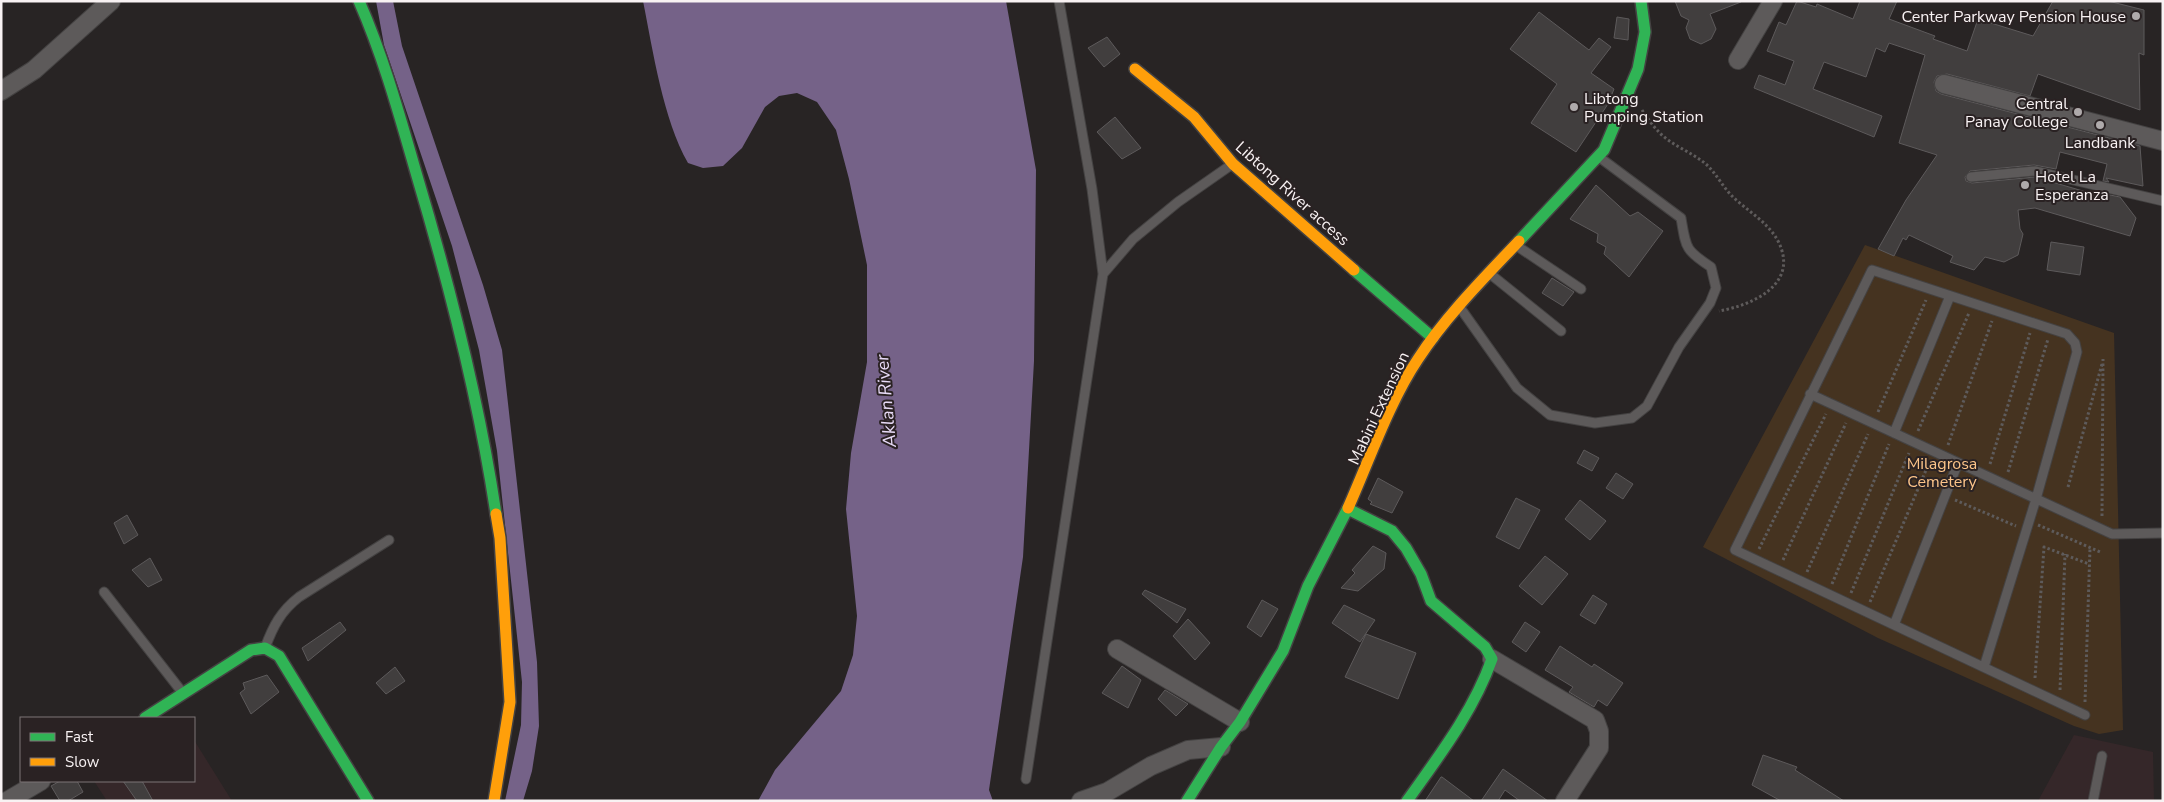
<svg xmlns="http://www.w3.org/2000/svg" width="2164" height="802" font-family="'Nunito Sans',sans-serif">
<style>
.built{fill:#352729}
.green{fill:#453320}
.water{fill:#756288}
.building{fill:#413e3e;stroke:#5d5a5b}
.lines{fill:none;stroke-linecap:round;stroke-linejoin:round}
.lane-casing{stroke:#444242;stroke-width:11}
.street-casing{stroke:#444242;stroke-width:20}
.fast-casing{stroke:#444242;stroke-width:14}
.slow-casing{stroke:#444242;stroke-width:14}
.path{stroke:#5e5b5b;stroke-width:3;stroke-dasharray:2.5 2.5;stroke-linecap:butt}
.lane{stroke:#5d5a5a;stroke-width:9}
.street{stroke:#5d5a5a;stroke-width:18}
.fast{stroke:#30b455;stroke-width:11}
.slow{stroke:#ff9f0a;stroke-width:11}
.poi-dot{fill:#afaaab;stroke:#2a2223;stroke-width:2}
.labels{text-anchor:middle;stroke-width:4;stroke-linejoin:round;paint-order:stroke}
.poi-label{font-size:16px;fill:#f8f2f3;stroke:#2a2223;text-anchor:end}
.street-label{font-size:16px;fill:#f8f2f3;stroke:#2a2223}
.park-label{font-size:16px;fill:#fdc58a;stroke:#2a2223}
.water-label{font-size:18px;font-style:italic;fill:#e8dbf7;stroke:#2a2223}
</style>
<rect width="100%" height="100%" fill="#282424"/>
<path class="built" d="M2074,735L2153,752L2154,801H2038Z
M194,740L232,801H107L94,781H194Z"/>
<path class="green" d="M1865,245L2114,333L2123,730L2099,734L2074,726L1878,638L1703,547Z"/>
<path class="water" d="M376,1H393L402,46L483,285L502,350L537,662L539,726L532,771L523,801H505L521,725L522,682L497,451L479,350L452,246L384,45Z
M643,1H1006L1036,170L1034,361L1023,557L989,790L993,801H758L775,770L841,691L853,655L857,616L846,509L851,453L867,362V265L849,179L836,130L817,102L797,93L779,96L765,107L742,148L723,166L703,168L688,163C663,119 653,51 643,1Z"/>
<path class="building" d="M1675,1H1741V2L1710,14L1716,29L1711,39L1701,44L1690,39L1686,28L1689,20L1681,16Z
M1797,1L1816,7L1817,4L1853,19L1860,1H1897L1889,19L1935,36L1933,39L1967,51L1978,19L2033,36L2053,1H2108L2144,10V55L2139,53L2140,110L2038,74L2030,96L1947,74L1937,76L1934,82L1936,91L1941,94L2140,146L2143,186L2106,178L2109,182L2103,181L2107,164L2060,152L2056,169L2034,165L1970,171L1965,177L1966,181L1972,183L2035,177L2100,196V193L2120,197L2136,218L2130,236L2035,208L2018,210L2020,229L2023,234L2018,255L2004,262L1985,257L1974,270L1950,262L1953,256L1909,235L1906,240L1903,238L1894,256L1878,249L1906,200L1937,155L1899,143L1925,55L1889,43L1885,52L1876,48L1866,77L1824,62L1813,89L1882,116L1874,137L1754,88L1759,75L1785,85L1794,61L1767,51L1779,22L1786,25Z
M1539,12L1589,50L1599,38L1611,47L1591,73L1614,89L1608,104L1576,152L1531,123L1557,84L1510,49Z
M1617,17L1629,19L1628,40L1614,38Z
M1107,37L1120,54L1104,67L1088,48Z
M1115,117L1141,148L1122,159L1097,132Z
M1596,185L1630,216L1638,212L1663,231L1629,277L1604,254L1606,247L1597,242L1598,234L1570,219Z
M2051,242L2084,247L2080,275L2047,270Z
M1552,278L1574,292L1563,306L1542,293Z
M1584,450L1599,458L1592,471L1577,463Z
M1616,473L1633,484L1623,499L1606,488Z
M1378,478L1403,492L1392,513L1370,504L1372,502L1368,499Z
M1516,498L1540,510L1519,549L1496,537Z
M1580,500L1606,521L1590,540L1565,519Z
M127,515L138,535L124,544L114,523Z
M1373,546L1386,553L1384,569L1358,591L1341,588L1355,573L1352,570Z
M1545,556L1568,574L1542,605L1519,586Z
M150,558L162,580L148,587L132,570Z
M1145,590L1186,609L1177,623L1142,594Z
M1593,595L1607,604L1595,624L1580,615Z
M1262,600L1278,609L1261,637L1247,627Z
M1344,605L1375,620L1360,642L1332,623Z
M1188,619L1210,643L1195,660L1173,636Z
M340,622L346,630L308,661L302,648Z
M1525,622L1540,632L1526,652L1512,642Z
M1366,634L1416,653L1398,699L1345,677Z
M1560,646L1592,667L1594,664L1623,683L1607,706L1598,700L1594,707L1569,692L1573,687L1545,670Z
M1122,666L1141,680L1128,708L1102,693Z
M395,667L405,681L386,694L376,683Z
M267,675L279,692L251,714L240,693L245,689L243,683Z
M1165,690L1188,704L1176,716L1158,699Z
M1763,755L1797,767L1795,770L1844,801H1781L1752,785Z
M1503,769L1548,801H1520L1505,790L1498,801H1481Z
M1441,777H1442L1474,801H1425Z
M60,781H77L83,792L68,801H60L51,786Z
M123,781H142L153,801H137Z"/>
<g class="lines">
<g class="lane-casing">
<path id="lane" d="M1971,177L2035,171L2163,201
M1517,246L1581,289
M1489,273L1561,331
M1103,274L1133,239L1178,202L1231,165
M1461,309L1517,388L1550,415L1595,423L1632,418L1647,406L1679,347L1710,303L1716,288L1711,267C1685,250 1686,248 1681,218L1599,157
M1810,394L2112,534L2163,533
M1894,433L1950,296
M104,592L182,692
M1894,625L1958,463
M265,648C273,626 281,611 299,597L389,540
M1984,667L2036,499L2077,352L2075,343L2067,334L1872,270L1735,550L2085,715
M1026,779L1103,274L1092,189L1059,1
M2093,801L2102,756"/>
</g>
<g class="street-casing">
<path id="street" d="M1738,60L1773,1
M1944,84L2163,141
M1,91L34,70L111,1
M1117,649L1240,722
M1492,659L1595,720L1599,731V748L1565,801
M7,801L41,781
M1081,801L1107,792L1151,766L1188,750L1221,747"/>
</g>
<g class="fast-casing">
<path id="fast" d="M359,1C384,58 400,117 417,176C450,287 479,400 496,514
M1519,241L1604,150L1638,69L1645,32L1641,1
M1354,270L1433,338
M1348,509L1392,531L1406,548L1421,574L1431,601L1485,647L1492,659C1473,712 1439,756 1407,801
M145,718L251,650L265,648L279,656L368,801
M1187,801L1221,747L1240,722L1283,651L1308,586L1348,508"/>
</g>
<g class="slow-casing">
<path id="slow" d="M1135,69L1194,117L1233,164L1354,270
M1348,508C1369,461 1389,402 1418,359C1446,316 1484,278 1519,241
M494,801L510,702L500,538L496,514"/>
</g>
<path class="path" d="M1642,110C1647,117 1652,125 1658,131C1671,146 1693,152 1708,166C1717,175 1723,187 1732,196C1746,210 1768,222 1778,241C1800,284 1753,305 1719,311
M1878,412L1926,300
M1918,431L1969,313
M1948,445L1992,321
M1990,464L2030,333
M2008,472L2048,339
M2068,487L2102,364
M1955,500L2016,526
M2102,516L2103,359
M2038,525L2100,552
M1759,549L1826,414
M1783,560L1846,423
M1807,572L1868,434
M1832,584L1889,444
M1851,593L1909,453
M1870,602L1929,463
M2035,678L2044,547L2089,564
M2060,690L2065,554
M2085,702L2090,548"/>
<use href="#lane" class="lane"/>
<use href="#street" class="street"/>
<use href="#fast" class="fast"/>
<use href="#slow" class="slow"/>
</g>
<g class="poi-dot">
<circle cx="2136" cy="16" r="5"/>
<circle cx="1574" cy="107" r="5"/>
<circle cx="2078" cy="112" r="5"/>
<circle cx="2100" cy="125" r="5"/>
<circle cx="2025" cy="185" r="5"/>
</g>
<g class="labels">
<g class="poi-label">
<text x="2126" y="22">Center Parkway Pension House</text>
<text x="1584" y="104" text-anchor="start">Libtong<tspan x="1584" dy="18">Pumping Station</tspan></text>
<text x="2068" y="109">Central<tspan x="2068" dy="18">Panay College</tspan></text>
<text x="2100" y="148" text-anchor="middle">Landbank</text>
<text x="2035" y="182" text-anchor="start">Hotel La<tspan x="2035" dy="18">Esperanza</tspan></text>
</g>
<g class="street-label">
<text transform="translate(1293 193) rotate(42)" y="6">Libtong River access</text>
<text transform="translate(1378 408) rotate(-65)" y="6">Mabini Extension</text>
</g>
<g class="park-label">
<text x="1942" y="469">Milagrosa<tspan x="1942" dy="18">Cemetery</tspan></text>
</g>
<g class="water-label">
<text transform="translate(886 401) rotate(-95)" y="6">Aklan River</text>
</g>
</g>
<rect width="2164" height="802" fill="none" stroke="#f8f2f3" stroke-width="5"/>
<rect x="20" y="717" width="175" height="65" fill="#2a2223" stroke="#7c7576"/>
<rect x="30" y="733" width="25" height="8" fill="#30b455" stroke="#7c7576"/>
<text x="65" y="742" font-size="15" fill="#f8f2f3">Fast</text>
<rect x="30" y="758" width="25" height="8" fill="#ff9f0a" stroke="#7c7576"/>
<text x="65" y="767" font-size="15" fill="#f8f2f3">Slow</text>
</svg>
